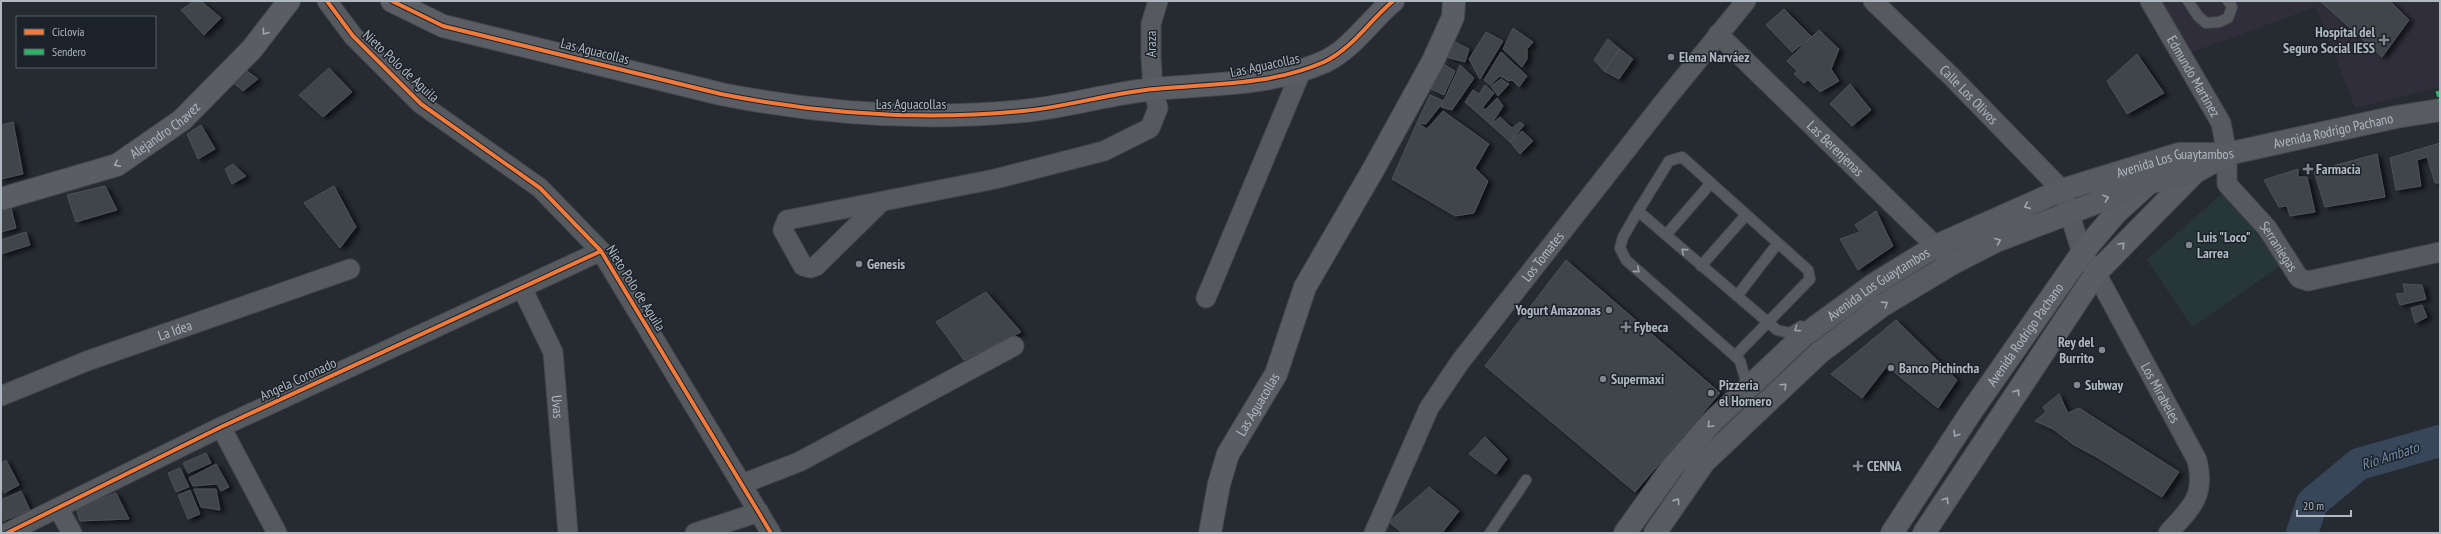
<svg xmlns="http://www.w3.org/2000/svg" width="2441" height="534" font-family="'PT Sans Narrow',sans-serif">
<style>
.medical{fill:#2f2e3a}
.green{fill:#273737}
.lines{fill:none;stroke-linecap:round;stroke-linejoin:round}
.river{stroke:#374759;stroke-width:32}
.building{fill:#3f4449;stroke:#4e5259;filter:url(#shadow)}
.lane-casing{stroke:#44474c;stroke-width:12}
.street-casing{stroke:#44474c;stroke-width:21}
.secondary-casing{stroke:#44474c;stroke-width:24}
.primary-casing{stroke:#44484e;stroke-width:24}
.lane{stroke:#565a5f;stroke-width:10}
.street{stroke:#565a5f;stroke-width:19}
.secondary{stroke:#5a5e64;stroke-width:22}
.primary{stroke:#585c61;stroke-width:22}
.quiet{stroke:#2db169;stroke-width:3;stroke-dasharray:6 3;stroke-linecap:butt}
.cycleway-casing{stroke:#1b222a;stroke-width:6}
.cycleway{stroke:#f17a3a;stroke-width:4}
.oneway{stroke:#9fa6af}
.oneway2{stroke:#9ea6af}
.oneway3{stroke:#9aa0a9}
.poi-dot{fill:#80878f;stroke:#1b222a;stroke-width:1.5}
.labels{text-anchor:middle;stroke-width:3;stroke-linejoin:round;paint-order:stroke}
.poi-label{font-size:14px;font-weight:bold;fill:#b0b8c2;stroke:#1b222a;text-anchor:start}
.street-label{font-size:14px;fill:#b0b8c2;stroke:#1b222a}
.water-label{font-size:15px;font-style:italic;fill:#738aa3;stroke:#1b222a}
</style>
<defs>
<filter id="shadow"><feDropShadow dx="4.5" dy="2.5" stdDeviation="2" flood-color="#0009"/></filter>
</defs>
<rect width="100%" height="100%" fill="#262b31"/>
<path class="medical" d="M2156,1H2440V87L2355,108L2316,7L2184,55Z"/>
<path class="green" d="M2226,190L2280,266L2192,327L2147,260Z"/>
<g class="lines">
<path class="river" d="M2302,533L2312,503L2359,464L2440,441"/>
</g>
<path class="building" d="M194,1H201L221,18L204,35L181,10Z
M2320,1H2390L2409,20L2382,57Z
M1784,9L1812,37L1792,52L1766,25Z
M1513,28L1533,42L1527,49V59L1522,67L1503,49Z
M1819,30L1839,49L1831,69L1839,81L1820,92L1808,80L1804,83L1794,74L1797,71L1787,61Z
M1486,32L1503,41L1480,79L1469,59Z
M1608,39L1620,49L1604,71L1594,60Z
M1453,41L1469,49L1465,62L1446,57Z
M1620,49L1633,59L1619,79L1604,71Z
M1501,52L1527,76L1519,87L1512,80L1509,81L1500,76L1490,85L1484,80Z
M2137,54L2164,93L2127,114L2107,81Z
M1443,64L1455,71L1444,95L1431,89Z
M1460,65L1474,78L1452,110L1441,107Z
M240,66L258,79L243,91L230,80Z
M329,68L352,92L323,117L299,95Z
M1501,79L1509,84L1498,96L1491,86Z
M1850,84L1871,110L1852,126L1830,104Z
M1485,85L1494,93L1483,107L1485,110L1497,98L1503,106L1491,125L1465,102L1473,90L1479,94Z
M1430,95L1444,101L1426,124L1417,123Z
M1443,111L1489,144L1475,168L1488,181L1474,213L1455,216L1392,179L1417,123L1427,129Z
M1500,117L1512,128L1520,122L1524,125L1510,142L1491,125Z
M13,122L23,174L1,179V125Z
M201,125L215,149L198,159L187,134Z
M1522,131L1533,141L1520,154L1510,142Z
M2440,143V183H2435L2427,157L2417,160L2421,186L2396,190L2390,158Z
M2377,154L2385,197L2325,207L2314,171Z
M233,164L246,176L232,184L225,169Z
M2298,169V177H2307L2315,212L2290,216L2287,206L2279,207L2264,180Z
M105,186L117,210L76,222L67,195Z
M334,186L356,227L340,248L304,203Z
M11,208L16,228L1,232V211Z
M1876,211L1893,246L1858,270L1840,239L1860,232L1855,225Z
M26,232L30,245L1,254V240Z
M1566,260L1720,393L1635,492L1485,366Z
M2403,284L2422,285L2426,299L2400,305L2396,294L2405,293Z
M986,292L1021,332L964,360L936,322Z
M2422,305L2427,317L2415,323L2411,308Z
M1896,320L1957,380L1938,408L1887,366L1862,398L1831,374Z
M2059,394L2068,413L2079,408L2179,472L2162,497L2095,456L2074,445L2053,429L2035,421L2046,412L2043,407Z
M1485,437L1507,459L1496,474L1469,454Z
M206,453L211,463L188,473L183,463Z
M6,460L19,485L4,493L1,486V463Z
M216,464L229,487L221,491L217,484L193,486L189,478Z
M180,468L189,487L176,492L168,473Z
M1429,487L1459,511L1442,533H1402L1389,522Z
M194,489H216L220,510L201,507Z
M190,490L200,514L188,519L178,495Z
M21,491L30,510L1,522V500Z
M116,493L129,519L80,521L76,508Z"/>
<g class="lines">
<g class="lane-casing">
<path id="lane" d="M2188,1L2198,16L2206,23L2219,22L2228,18L2232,7L2228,1
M1638,211L1669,161L1682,157L1808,270L1810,279L1735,356
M1666,235L1711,183
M1701,266L1746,215
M1737,296L1778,243
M1748,388L1740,361L1735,356L1626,260L1620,248L1623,237L1638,211L1777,330L1790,333L1801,326
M1490,533L1526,480"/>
</g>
<g class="street-casing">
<g id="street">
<path d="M327,1L353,36L421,104L540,188L601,251L771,533"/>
<path id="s1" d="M1873,1L1952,77L2062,190L2082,253L2096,273L2197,460C2206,496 2191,508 2168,533"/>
<path id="s2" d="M2150,1L2221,123L2227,154V184L2267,228L2299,278L2308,281L2440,252"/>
<path id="s3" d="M1718,34L1953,263"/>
<path d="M881,202L816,266L810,268L803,266L783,230L787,220L995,179L1104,151L1150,128L1158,108L1153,89L1151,57V24L1158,1"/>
<path id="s4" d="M522,288L553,352L568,533"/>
<path d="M1206,298L1302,69"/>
<path id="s5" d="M1,396L87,361L350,269"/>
<path d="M221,427L277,533"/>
<path d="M742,484L799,462L1014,346"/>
<path d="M58,508L72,533"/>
<path d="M7,533L221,427L601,251"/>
<path d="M695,533L759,512"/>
<path id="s6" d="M1374,533L1429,408L1460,362L1663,103L1746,1"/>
</g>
</g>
<g class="secondary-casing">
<g id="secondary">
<path d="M392,1L443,26L721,94C821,114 920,121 1023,111C1067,107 1110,93 1155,89C1213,83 1269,86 1324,62C1352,49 1370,20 1393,1"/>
<path id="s7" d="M1,199L117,165L182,120L252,49L289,1"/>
<path id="s8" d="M1210,533L1219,484L1228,454L1276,374L1305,287L1373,170L1433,61L1453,17L1454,1"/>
<path id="s9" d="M1892,533L1971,412L2082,253L2116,213L2150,182"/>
<path d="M1924,533L2096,273L2195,172"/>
</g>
</g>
<g class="primary-casing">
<g id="primary">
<path id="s10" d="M1625,533L1671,469L1710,424L1802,337L1873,285L1938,245L2062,190L2179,154H2227L2396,117L2440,110"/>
<path d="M1655,533L1704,462L1819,353L1883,305L1953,263L1996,241L2148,183L2195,172L2226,155"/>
</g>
</g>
<use href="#lane" class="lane"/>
<use href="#street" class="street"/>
<use href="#secondary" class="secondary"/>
<use href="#primary" class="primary"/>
<path class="quiet" d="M2437,91L2440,101"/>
<g class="cycleway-casing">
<path id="cycleway" d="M327,1L353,36L421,104L540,188L601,251L771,533
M392,1L443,26L721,94C821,114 920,121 1023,111C1067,107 1110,93 1155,89C1213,83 1269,86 1324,62C1352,49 1370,20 1393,1
M7,533L221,427L601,251"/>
</g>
<use href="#cycleway" class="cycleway"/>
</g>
<defs><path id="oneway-chevron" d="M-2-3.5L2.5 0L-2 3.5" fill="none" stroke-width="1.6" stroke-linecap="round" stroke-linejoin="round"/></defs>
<g class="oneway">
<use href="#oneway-chevron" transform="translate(265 32) rotate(127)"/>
<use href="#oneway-chevron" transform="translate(117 164) rotate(154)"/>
<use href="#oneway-chevron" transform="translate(2122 245) rotate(-47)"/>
<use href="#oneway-chevron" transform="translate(2017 392) rotate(-56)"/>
<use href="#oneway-chevron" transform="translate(1956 434) rotate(123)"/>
<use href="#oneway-chevron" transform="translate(1946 500) rotate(-57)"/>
</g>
<g class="oneway2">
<use href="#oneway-chevron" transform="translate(2106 198) rotate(-19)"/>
<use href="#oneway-chevron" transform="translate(2027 206) rotate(156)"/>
<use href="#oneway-chevron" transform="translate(1998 241) rotate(-23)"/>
<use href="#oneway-chevron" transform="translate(1885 304) rotate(-33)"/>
<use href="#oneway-chevron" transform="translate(1784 386) rotate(-43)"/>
<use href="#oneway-chevron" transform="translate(1710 425) rotate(134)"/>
<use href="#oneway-chevron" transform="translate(1677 501) rotate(-55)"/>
</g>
<g class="oneway3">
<use href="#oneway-chevron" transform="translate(1684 251) rotate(-139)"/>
<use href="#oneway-chevron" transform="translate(1637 270) rotate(41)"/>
<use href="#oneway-chevron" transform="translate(1797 329) rotate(146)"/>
</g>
<g class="poi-dot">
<path d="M2382 34h4v4h4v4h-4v4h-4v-4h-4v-4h4z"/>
<circle cx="1671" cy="57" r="4"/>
<path d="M2306 163h4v4h4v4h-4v4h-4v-4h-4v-4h4z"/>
<circle cx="2189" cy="245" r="4"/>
<circle cx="859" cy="264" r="4"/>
<circle cx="1609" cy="310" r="4"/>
<path d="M1624 321h4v4h4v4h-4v4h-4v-4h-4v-4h4z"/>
<circle cx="2102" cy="350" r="4"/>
<circle cx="1891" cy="368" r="4"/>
<circle cx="1603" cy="379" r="4"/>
<circle cx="2077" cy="385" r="4"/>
<circle cx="1711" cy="393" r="4"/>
<path d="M1856 460h4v4h4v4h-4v4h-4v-4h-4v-4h4z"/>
</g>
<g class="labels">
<g class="poi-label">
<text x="2375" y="37" text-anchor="end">Hospital del<tspan x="2375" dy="16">Seguro Social IESS</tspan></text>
<text x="1679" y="62">Elena Narváez</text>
<text x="2316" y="174">Farmacia</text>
<text x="2197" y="242">Luis "Loco"<tspan x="2197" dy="16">Larrea</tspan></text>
<text x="867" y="269">Genesis</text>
<text x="1601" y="315" text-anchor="end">Yogurt Amazonas</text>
<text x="1634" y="332">Fybeca</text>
<text x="2094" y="347" text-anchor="end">Rey del<tspan x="2094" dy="16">Burrito</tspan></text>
<text x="1899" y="373">Banco Pichincha</text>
<text x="1611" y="384">Supermaxi</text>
<text x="1719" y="390">Pizzeria<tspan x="1719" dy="16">el Hornero</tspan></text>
<text x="2085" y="390">Subway</text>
<text x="1867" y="471">CENNA</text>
</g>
<g class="street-label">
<text transform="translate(1151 44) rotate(-90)" y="5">Araza</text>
<text transform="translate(595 51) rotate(14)" y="5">Las Aguacollas</text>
<text transform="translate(1265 65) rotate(-12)" y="5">Las Aguacollas</text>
<text transform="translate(401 66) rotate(43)" y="5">Nieto Polo de Aguila</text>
<text dy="5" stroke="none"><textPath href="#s2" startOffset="87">Edmundo Martinez</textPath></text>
<text dy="5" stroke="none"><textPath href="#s1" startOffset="134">Calle Los Olivos</textPath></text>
<text x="911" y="109">Las Aguacollas</text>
<text dy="5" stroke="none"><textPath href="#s7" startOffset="180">Alejandro Chavez</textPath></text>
<text dy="5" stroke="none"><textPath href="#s10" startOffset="844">Avenida Rodrigo Pachano</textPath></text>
<text dy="5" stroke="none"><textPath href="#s3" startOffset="164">Las Berenjenas</textPath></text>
<text dy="5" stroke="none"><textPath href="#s10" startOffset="682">Avenida Los Guaytambos</textPath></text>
<text dy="5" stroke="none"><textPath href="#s2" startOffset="284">Serraniegas</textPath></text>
<text dy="5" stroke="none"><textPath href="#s6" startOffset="326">Los Tomates</textPath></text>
<text dy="5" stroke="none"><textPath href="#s10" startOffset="358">Avenida Los Guaytambos</textPath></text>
<text transform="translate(636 288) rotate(58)" y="5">Nieto Polo de Aguila</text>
<text dy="5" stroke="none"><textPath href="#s5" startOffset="186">La Idea</textPath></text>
<text dy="5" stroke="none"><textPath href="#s9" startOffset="239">Avenida Rodrigo Pachano</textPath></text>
<text transform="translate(298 379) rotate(-25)" y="5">Angela Coronado</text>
<text dy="5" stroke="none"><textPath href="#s1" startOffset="494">Los Mirabeles</textPath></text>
<text dy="5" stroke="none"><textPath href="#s8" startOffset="139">Las Aguacollas</textPath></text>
<text dy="5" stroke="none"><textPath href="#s4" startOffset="126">Uvas</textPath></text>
</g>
<g class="water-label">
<text transform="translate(2390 456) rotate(-18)" y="5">Río Ambato</text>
</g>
</g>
<rect width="2441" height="534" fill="none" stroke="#b0b8c2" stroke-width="4"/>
<rect x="16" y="16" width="140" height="52" fill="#1b222a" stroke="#575e67"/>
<rect x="24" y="29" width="20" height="6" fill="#f17a3a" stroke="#575e67"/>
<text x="52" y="36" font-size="12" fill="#b0b8c2">Ciclovía</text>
<rect x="24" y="49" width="20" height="6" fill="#2db169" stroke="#575e67"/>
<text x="52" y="56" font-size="12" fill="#b0b8c2">Sendero</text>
<path d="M2297 510v6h54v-6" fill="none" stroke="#b0b8c2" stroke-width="2"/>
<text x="2303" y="510" font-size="12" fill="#b0b8c2" stroke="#1b222a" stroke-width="3" paint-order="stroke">20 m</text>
</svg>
